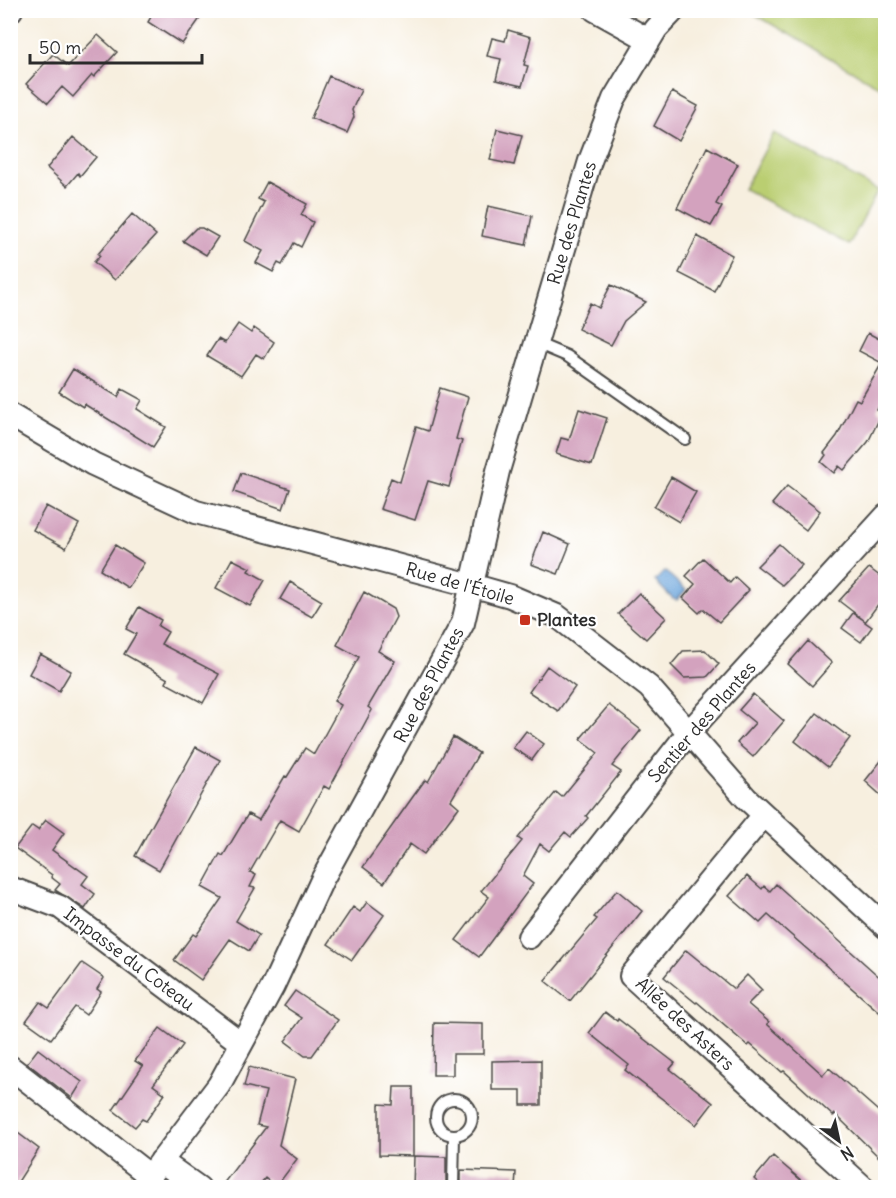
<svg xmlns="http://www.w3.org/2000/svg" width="896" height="1198" font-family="Delius,sans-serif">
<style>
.green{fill:#bace71;stroke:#727c4e;stroke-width:1.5}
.water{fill:#6ca5dc;stroke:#4c6884;stroke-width:1.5}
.building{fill:#d3a2be}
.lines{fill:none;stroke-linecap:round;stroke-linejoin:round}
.lane-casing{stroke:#4a4846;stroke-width:14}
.street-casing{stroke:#4a4846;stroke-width:26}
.lane{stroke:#fff;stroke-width:10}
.street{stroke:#fff;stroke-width:22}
.poi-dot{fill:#c8321e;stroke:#fff;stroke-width:2}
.labels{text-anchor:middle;stroke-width:4.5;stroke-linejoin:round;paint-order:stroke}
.street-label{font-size:18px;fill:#2b2b2b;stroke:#fff}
.poi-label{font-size:18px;font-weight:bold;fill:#2b2b2b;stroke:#fff;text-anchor:start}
</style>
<rect width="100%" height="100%" fill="#fff"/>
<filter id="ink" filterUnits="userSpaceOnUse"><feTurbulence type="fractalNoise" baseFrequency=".0167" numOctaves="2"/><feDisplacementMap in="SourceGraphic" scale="12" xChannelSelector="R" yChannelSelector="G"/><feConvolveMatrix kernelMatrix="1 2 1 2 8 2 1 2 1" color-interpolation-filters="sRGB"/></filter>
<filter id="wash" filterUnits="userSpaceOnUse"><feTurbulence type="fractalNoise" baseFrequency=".008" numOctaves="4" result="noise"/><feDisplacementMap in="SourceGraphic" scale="24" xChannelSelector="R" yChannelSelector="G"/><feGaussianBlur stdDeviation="1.35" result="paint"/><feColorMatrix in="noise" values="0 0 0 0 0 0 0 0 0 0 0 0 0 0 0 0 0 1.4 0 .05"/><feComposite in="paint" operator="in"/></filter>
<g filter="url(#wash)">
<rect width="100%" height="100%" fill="#f7efdf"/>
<path class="green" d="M749,11H885V90Z
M774,133L878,190L849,245L744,189Z"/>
<path class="water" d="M665,571L686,590L677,600L673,599L655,581Z"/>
<g id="blocks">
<path class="building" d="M155,10H206L182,44L148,22Z
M508,30L531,37L524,65L528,66L522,86L496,80L501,59L487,56L492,38L505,41Z
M98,35L117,52L94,77L92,75L73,97L62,87L48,103L26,84L53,54L68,66Z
M329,76L361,90L352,110L354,117L347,133L311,118Z
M672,92L698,106L679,141L654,126Z
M497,129L522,135L514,165L490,160Z
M73,137L96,157L80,176L78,173L67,186L47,168Z
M707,147L738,164L716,204L722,207L711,226L677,208Z
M267,182L307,204L301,215L313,222L301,247L294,243L282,265L278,263L273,272L256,263L263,251L245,241L264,202L258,199Z
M488,206L532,216L526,245L482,236Z
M132,214L156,235L115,280L94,262L100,256L98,254Z
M196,228H202L218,237L206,255L183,241Z
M697,236L732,255L714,291L679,273Z
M611,285L646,302L624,321L611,345L578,329L590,303L599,308Z
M238,324L251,333L254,328L274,342L264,359L256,354L241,376L207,356L218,339L225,343Z
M868,333L885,342V394L877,410L882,413L868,442L844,470L839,466L834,473L821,462L826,455L824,453L837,436L856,399L860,401L882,363L859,351Z
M73,369L118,397L122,389L142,400L137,409L166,427L153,447L84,404L83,407L59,392Z
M440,388L468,397L456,439L462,441L449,487L428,481L415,520L380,509L391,478L400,482L416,427L428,431Z
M579,409L607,418L592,465L556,454L561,438L569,440Z
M241,473L290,489L283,509L234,492Z
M671,477L696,492L679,522L654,507Z
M787,486L820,511L806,530L772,504Z
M46,506L79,524L66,548L33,530Z
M543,532L570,544L558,574L531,564Z
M779,544L802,565L782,585L757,566Z
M115,545L144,563L128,588L100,570Z
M703,558L730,583L735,577L749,590L719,622L703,609L699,613L683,598L695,584L686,576Z
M232,559L250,568L248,571L265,580L250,606L216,588Z
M869,568L885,580V595L865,622L872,627L861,642L842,628L853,613L865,621L839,601Z
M290,582L322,601L312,617L280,599Z
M364,592L393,609L396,617L378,651L395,661L368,707L372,710L329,789L324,786L299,831L280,820L250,872L256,875L250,887L255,888L236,921L259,935L249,951L230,939L201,980L174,960L193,934L196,936L222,898L202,887L220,854L223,856L248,814L259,820L285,776L287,777L305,748L314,754L341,705L334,701L359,657L337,645Z
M639,593L666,618L646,639L618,614Z
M139,607L161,620L158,626L168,632L161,644L219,674L203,703L166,683L168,679L124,654L136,634L126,629Z
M808,641L832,663L812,686L788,664Z
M705,650L719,664L707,677L684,678L671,665L683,651Z
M40,654L71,671L59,691L29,674Z
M547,666L575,687L558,711L529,692Z
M753,694L784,721L753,757L737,743L755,723L739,710Z
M609,705L641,730L612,766L621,772L586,816L588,818L571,837L565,832L549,851L540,844L523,876L533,884L479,957L456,940L489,897L481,891L522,841L518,838L556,792L562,797L598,753L580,739Z
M817,713L850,738L828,767L795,741Z
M526,731L544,744L532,760L513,748Z
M453,737L479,753L451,800L459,807L424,854L410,844L384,883L363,867L412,798L425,780L428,782Z
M196,747L220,760L159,870L135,856Z
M885,756V799L865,781Z
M46,820L64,833L52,850L88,876L82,884L95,894L85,909L55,890L60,884L51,877L52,875L15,848L32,826L38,830Z
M747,876L762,889L764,886L770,891L776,884L885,982V1017L768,915L760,923L729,896Z
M617,890L642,911L570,1001L545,981L597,919L594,917Z
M367,902L384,915L352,960L328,944L353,907L360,912Z
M686,950L734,989L747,975L762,990L748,1004L769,1022L767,1024L823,1075L829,1068L885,1117V1163L835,1114L833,1116L784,1071L782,1072L750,1044L748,1046L697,1002L696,1003L664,977Z
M82,963L104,978L97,989L101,992L86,1015L75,1007L51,1039L26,1021L40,1002L49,1008Z
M295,991L338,1020L312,1056H305L285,1041L302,1018L284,1006Z
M605,1012L617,1021L618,1019L675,1063L670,1069L713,1103L696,1125L625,1070L629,1065L589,1033Z
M434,1023L483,1024V1054H453V1075H433Z
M160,1028L183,1045L153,1085L165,1094L146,1121L142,1119L135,1127L113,1110L143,1066L135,1061Z
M38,1049L82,1082L72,1098L27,1063Z
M541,1060V1105H521V1090H492V1061Z
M249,1067L295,1079L279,1145L297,1159L276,1187L265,1178L257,1188H220L266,1127L257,1125L266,1091L244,1086Z
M394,1087H413V1156L379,1155V1104L393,1105Z
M10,1127L39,1149L14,1188H10Z
M414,1156L446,1157V1188H413Z
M773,1156L810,1188H764L754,1179Z
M461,1170L516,1172L515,1188H461Z"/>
</g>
</g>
<g filter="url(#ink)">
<use href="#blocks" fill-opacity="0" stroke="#4a4846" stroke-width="1.5"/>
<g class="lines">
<g class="lane-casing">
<path id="lane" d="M536,343L567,356L685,439
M436 1117a18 18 0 1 1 36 0a18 18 0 1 1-36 0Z
M453,1188L454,1135"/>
</g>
<g class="street-casing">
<path id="street" d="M595,10L649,40
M10,11L11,10
M10,415L93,464L196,512L471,585L510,596L557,616L649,687L746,798L886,927
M764,815L631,976L864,1188
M10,888L60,907L241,1043
M529,937L688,733L886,516
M10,1067L150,1176
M161,1161L199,1188
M141,1188L219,1085L273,986L322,880L463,623L498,471L590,161L614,99L656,29L674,10"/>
</g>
<use href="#lane" class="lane"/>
<use href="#street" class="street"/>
</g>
</g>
<rect class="poi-dot" x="519" y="614" width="12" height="12" rx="3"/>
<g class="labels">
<g class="street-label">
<text transform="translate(572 223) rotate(-73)" y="6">Rue des Plantes</text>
<text transform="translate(460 584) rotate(16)" y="6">Rue de l'Étoile</text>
<text transform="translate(429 685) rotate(-62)" y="6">Rue des Plantes</text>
<text transform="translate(702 722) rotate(-49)" y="6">Sentier des Plantes</text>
<text transform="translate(129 959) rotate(37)" y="6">Impasse du Coteau</text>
<text transform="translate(685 1024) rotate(43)" y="6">Allée des Asters</text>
</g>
<g class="poi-label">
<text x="537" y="626">Plantes</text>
</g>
</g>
<rect width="896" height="1198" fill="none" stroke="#fff" stroke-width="36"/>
<g transform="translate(839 1141) rotate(147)" stroke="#ffffff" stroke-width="4.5" paint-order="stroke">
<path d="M0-4.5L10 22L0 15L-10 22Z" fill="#2b2b2b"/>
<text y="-9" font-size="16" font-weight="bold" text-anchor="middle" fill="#2b2b2b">N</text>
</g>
<path d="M30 54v9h172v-9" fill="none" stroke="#2b2b2b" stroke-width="3"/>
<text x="39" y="54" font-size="18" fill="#2b2b2b" stroke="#ffffff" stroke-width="4.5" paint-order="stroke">50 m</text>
</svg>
